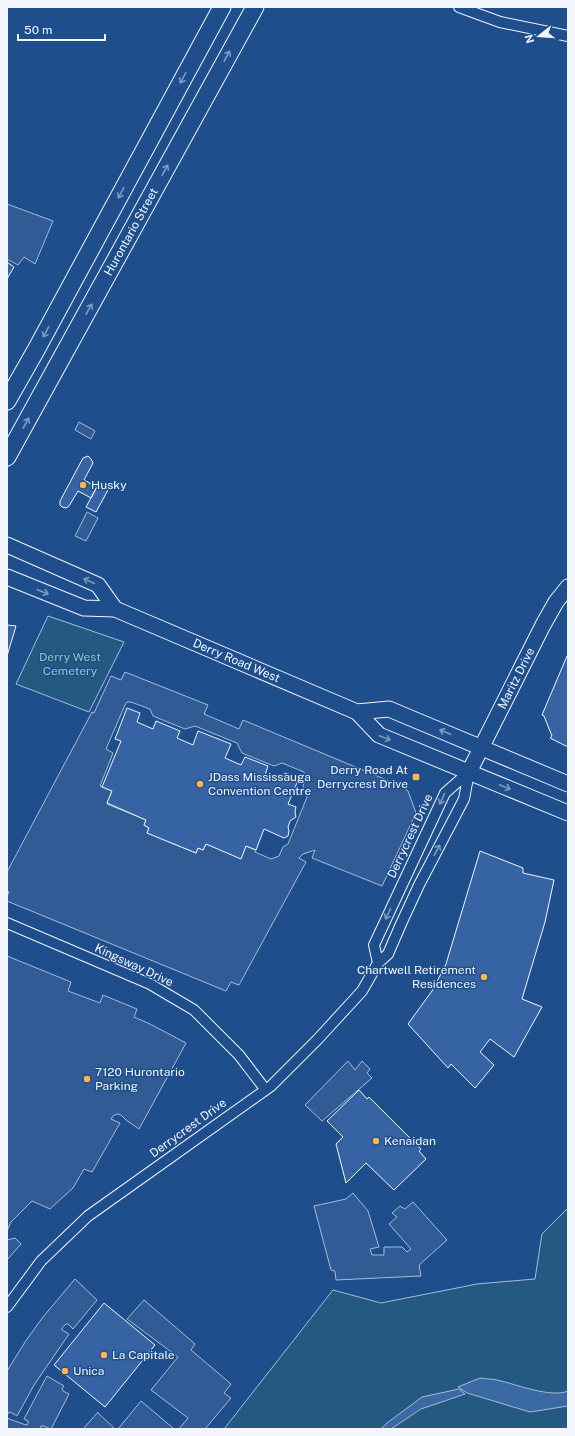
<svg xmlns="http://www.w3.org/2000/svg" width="575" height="1436" font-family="'Public Sans',sans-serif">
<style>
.green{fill:#245a82;stroke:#a8bbd7}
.parking{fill:#305b95;stroke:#a8bbd7;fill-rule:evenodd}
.water{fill:#3b69a3;stroke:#a8bbd7}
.building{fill:#3563a3;stroke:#f2f6ff}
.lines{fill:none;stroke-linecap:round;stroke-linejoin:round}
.street-casing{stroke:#f2f6ff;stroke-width:12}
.secondary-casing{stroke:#f2f6ff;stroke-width:17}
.primary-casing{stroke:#f2f6ff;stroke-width:19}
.street{stroke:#1f4e8c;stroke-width:10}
.secondary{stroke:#1f4e8c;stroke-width:15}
.primary{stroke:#1f4e8c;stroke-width:17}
.oneway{stroke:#7e9ac0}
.poi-dot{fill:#ffb74d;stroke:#1f4e8c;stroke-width:1.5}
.labels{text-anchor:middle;stroke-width:3;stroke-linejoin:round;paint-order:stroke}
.street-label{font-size:12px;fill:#f2f6ff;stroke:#1f4e8c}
.poi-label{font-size:12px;fill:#f2f6ff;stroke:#1f4e8c;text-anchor:start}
.park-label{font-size:12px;fill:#97c8a6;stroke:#1f4e8c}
</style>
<rect width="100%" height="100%" fill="#1f4e8c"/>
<path class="green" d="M48,616L124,642L89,712L16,684Z
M568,1208V1429H224L333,1290L381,1303L477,1284L535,1279L542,1234Z"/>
<path class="parking" d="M7,204L53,221L35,264L24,257L18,265L7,259Z
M79,422L95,431L91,439L75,430Z
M87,512L98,518L86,541L75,536Z
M125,672L208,705L204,714L239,729L243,720L401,786L408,791L416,813L382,886L312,858L315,850L303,854L299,858L306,862L239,985L231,982L226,991L7,901V896L9,892L7,890V872L92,712L94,713L111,676L121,680ZM127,702H131L150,709L153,716L185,729L195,726L237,743L242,753L274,766L282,763L304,772L306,777L303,786L307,797L288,844L283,847L279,856L271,859L255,852L256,850L246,846L241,858L206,844L203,850L198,848L196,853L147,833L149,828L144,825L146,820L107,804L112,791L100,786L113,753L106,749L125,705Z
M7,956L71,982L68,991L100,1003L103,995L137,1009L134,1017L150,1024L186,1043L139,1129L126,1120L121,1115L117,1114L113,1116L111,1119L120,1123L92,1172L84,1169L73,1188L50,1209L32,1201L11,1222L7,1231Z
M348,1061L355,1070L362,1061L370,1069L367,1073L372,1078L322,1121L305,1105Z
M353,1193L368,1211L379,1247L370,1249L372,1255H384V1247H402L407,1252L411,1249L389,1224L397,1217L392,1213L400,1206L405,1209L413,1202L447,1240L419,1265L421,1276L336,1280L335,1271L331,1270L314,1206L346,1199Z
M15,1238L21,1244L7,1260V1240Z
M75,1279L97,1300L73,1329L68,1324H66L62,1328V1330L69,1334L34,1385L17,1416L10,1412L8,1413L7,1417L9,1419L26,1425L28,1424V1421L24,1419L47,1376L64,1386L62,1389L63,1391L69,1394L51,1429L43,1426H41V1429H7V1371L25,1342L43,1317Z
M144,1300L195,1344L191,1350L231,1384L224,1393L231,1398L205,1429H179L188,1418L151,1390L178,1357L127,1319Z
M141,1401L173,1428L172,1429H118Z
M98,1412V1413L115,1429H83Z"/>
<path class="water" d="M480,1378C487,1379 495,1379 501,1381C518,1385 551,1398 568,1391V1406L530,1412L467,1393L458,1387Z
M459,1389L465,1394L421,1409L391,1429H381L387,1423L422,1397Z"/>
<path class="building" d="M7,262L14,267L7,279Z
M88,456L91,459L93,463L84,480L97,487L91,498L78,491L69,506L66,508L62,507L60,505V501L83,458Z
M98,485L108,490L96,512L86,507Z
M7,625L16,626L7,656Z
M567,656H568V747L550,738L552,736L544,716L542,715Z
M127,708L140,713L137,722L153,729L156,721L180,731L177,738L193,745L198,731L231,744L225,758L241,765L245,757L268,766L265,775L281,781L285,773L299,778L288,804L296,807L295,811L296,817L290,821L288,827L289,831L288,836L284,838L264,829L256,850L246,846L241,859L206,844L203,850L198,848L196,853L147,833L149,828L144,825L146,820L107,803L112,791L102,787L121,741L115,739Z
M480,851L523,868V873L554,880L545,922L522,999L542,1007L514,1057L490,1039L480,1052L494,1065L475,1088L451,1064L448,1068L408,1024L432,991L446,964Z
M359,1090L367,1099L369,1097L421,1149L419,1151L426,1159L394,1190L366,1163L346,1183L336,1144L343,1137L327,1121Z
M104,1303L155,1345L105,1407L54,1365Z"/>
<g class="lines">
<g class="street-casing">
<path id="street" d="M459,7L500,22L568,36
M7,923L150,984L194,1010L239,1055L265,1089
M378,963L374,945L445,793L469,772
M7,1307L41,1261L88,1216L271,1086L317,1040L362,991L378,963L388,954L401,924L419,885L464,799L469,772"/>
</g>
<g class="secondary-casing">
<g id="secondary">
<path d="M7,545L98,585L115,609"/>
<path id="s1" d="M7,577L84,608L115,609L357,712L379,735L568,813"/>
<path d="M357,712L389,709L568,784"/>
<path id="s2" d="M469,772L543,625L556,602L568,587"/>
</g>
</g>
<g class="primary-casing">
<g id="primary">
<path d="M7,401L36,350L222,7"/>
<path id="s3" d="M7,457L255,7"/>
</g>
</g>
<use href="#street" class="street"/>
<use href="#secondary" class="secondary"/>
<use href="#primary" class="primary"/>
</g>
<defs><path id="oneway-shaft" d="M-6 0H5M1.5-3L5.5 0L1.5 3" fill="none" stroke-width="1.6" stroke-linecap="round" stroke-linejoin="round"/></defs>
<g class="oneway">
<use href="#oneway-shaft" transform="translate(227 56) rotate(-61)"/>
<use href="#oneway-shaft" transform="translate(183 78) rotate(118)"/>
<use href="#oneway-shaft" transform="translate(165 170) rotate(-61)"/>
<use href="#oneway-shaft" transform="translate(121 193) rotate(118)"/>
<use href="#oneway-shaft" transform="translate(89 309) rotate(-61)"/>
<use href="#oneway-shaft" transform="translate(46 332) rotate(118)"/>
<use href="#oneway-shaft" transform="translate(26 423) rotate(-61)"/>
<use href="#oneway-shaft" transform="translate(89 581) rotate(-155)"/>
<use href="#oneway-shaft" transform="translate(43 592) rotate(22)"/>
<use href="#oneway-shaft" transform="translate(445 732) rotate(-157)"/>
<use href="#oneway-shaft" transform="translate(385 738) rotate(22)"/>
<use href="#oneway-shaft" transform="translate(505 787) rotate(22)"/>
<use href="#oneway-shaft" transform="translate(442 799) rotate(115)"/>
<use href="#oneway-shaft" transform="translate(437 850) rotate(-62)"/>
<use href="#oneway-shaft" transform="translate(388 914) rotate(115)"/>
</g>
<g class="poi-dot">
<circle cx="83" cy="485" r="4"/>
<rect x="412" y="773" width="8" height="8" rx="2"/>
<circle cx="200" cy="784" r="4"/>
<circle cx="484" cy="977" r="4"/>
<circle cx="87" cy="1079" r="4"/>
<circle cx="376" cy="1141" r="4"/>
<circle cx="104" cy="1355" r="4"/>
<circle cx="65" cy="1371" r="4"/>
</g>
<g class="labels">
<g class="street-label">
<text dy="4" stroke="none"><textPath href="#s3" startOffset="257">Hurontario Street</textPath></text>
<text dy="4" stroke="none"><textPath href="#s1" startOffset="246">Derry Road West</textPath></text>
<text dy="4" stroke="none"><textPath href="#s2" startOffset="105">Maritz Drive</textPath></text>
<text transform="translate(410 836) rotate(-65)" y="4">Derrycrest Drive</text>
<text transform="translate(134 965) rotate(25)" y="4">Kingsway Drive</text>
<text transform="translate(188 1128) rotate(-36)" y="4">Derrycrest Drive</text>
</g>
<g class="poi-label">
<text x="91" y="489">Husky</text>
<text x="408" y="774" text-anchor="end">Derry Road At<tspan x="408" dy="14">Derrycrest Drive</tspan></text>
<text x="208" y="781">JDass Mississauga<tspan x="208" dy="14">Convention Centre</tspan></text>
<text x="476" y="974" text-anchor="end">Chartwell Retirement<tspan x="476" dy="14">Residences</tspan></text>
<text x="95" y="1076">7120 Hurontario<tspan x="95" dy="14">Parking</tspan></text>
<text x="384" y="1145">Kenaidan</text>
<text x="112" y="1359">La Capitale</text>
<text x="73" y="1375">Unica</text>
</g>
<g class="park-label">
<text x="70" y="661">Derry West<tspan x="70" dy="14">Cemetery</tspan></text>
</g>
</g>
<rect width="575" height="1436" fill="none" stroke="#f2f6ff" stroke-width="16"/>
<g transform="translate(539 36) rotate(253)" stroke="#1f4e8c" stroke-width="3" paint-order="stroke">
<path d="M0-3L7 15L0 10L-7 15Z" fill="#f2f6ff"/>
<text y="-6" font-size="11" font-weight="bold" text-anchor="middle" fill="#f2f6ff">N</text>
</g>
<path d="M18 34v6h87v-6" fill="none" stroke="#f2f6ff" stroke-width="2"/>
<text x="24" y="34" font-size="12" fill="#f2f6ff" stroke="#1f4e8c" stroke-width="3" paint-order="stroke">50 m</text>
</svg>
